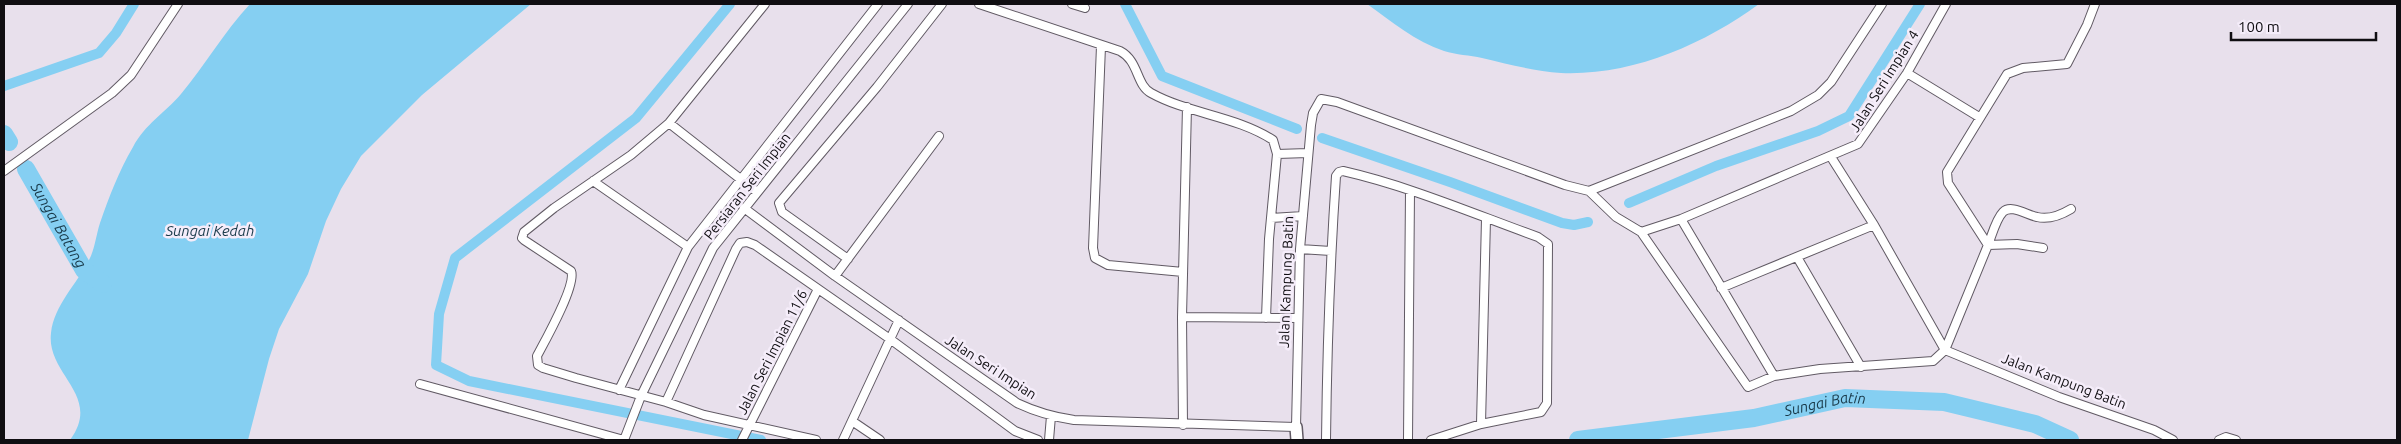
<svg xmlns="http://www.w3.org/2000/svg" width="2401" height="444" font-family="Ubuntu,sans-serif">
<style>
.water{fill:#85cff2}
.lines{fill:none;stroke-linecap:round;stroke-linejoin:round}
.canal{stroke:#85cff2;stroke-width:10}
.river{stroke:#85cff2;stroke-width:18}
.street-casing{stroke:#615a64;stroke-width:10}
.secondary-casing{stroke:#615a64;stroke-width:14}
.street{stroke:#fff;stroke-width:8}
.secondary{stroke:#fff;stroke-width:11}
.labels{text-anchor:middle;stroke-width:5;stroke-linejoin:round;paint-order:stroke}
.street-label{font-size:14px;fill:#100e12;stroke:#f5edfa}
.water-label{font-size:15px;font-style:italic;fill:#193a4a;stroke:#f5edfa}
</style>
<rect width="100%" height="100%" fill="#e8e0ec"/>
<path class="water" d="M250,4H531L422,95L361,156L341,189L326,221L308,274L279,329L269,359L248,440H70C103,395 46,375 51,333C54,305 77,284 89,260C95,249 96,235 100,223C109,197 119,171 133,147C145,124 165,113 181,94C205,65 224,32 250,4Z
M1367,4H1759C1703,45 1631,76 1561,73C1534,71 1507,64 1482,58C1470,55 1456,55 1444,51C1416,42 1391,21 1367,4Z"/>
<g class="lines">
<path class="canal" d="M730,4L636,118L455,258L439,314L436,365L469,381L761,440
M1125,4L1162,76L1297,129
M4,86L99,53L116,33L134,4
M1322,138L1450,182L1562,223L1574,225L1588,222
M1629,203L1716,166L1818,131L1849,116L1920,4"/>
<g class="river">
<path d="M4,134L9,142"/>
<path id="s1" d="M26,169L84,270L103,284"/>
<path id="s2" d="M1578,440L1754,418L1845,398L1944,402L2035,424L2070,440"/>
</g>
<g class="street-casing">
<path id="street" d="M765,4L669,123L631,155L554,208L524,232L522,238L524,240L571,271C577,284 545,341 537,356L538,365L543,368L576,378L666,402L736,249L740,243L747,242L755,245L890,339L1015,431L1038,440
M979,4L1120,51C1139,61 1136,85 1151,93C1189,114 1236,116 1273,140L1277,154L1269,239L1266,318
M1072,4L1085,8
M1101,46L1093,248L1095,258L1108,265L1183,272
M1907,73L1979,117
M669,123L757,192
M1277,154L1308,153
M1831,157L1874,225L1945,350
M4,171L112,93L131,75L178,4
M593,181L688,247
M1589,191L1616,217L1641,232L1748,387L1774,376L1820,369L1933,361L1945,350L1988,245L1948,183L1947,172L2007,74L2023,68L2067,64L2087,25L2095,4
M744,208L835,276L1017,403C1036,412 1054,417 1074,420L1296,427L1300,249L1311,125L1313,113L1321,99L1337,102L1565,185L1589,191L1791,111L1818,95L1831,82L1882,4
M1271,218L1303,216
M1681,219L1774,376
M1641,232L1681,219L1858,144L1907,73L1946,4
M2043,248L2017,244L1988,245C1992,235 1996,219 2003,212C2011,204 2027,215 2037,217C2049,220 2061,215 2071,209
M1300,249L1331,251
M1797,257L1861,367
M848,259L782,212L779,203L877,87L942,4
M835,276L939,136
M1721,288L1874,225
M1182,317L1298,318
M1945,350L2059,397L2154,430L2173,440
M420,384L624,440
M619,390L688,247L878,4
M666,402L704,415L816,440
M852,421L880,440
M1481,424L1486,219
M1183,425L1182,317L1187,107
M624,440L641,396L713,248L908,4
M742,440L818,289
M843,440L899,320
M1049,440L1051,416
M1326,440C1327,352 1330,264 1336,176L1339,172L1343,171C1409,186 1474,214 1538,237L1548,244L1547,403L1541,412L1481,424L1431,440
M1408,440L1410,191
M2219,440L2226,437L2236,440"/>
</g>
<g class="secondary-casing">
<path id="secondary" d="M1296,427L1297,440"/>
</g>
<use href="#street" class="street"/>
<use href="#secondary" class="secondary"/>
</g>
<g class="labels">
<g class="street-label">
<text transform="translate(1884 81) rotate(-58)" y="5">Jalan Seri Impian 4</text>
<text transform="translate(747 186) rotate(-52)" y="5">Persiaran Seri Impian</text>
<text transform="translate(1286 282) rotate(-88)" y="5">Jalan Kampung Batin</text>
<text transform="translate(772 352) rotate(-63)" y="5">Jalan Seri Impian 11/6</text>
<text transform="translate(991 367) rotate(33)" y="5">Jalan Seri Impian</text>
<text transform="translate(2064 381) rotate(21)" y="5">Jalan Kampung Batin</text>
</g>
<g class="water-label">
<text dy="5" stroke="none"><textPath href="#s1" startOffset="65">Sungai Batang</textPath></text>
<text x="210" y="236">Sungai Kedah</text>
<text dy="5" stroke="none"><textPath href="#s2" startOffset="250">Sungai Batin</textPath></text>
</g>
</g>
<rect width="2401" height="444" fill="none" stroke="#100e12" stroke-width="10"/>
<path d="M2231 32v8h145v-8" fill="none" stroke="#100e12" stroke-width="2.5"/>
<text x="2238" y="32" font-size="15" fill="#100e12" stroke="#f5edfa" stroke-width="4" paint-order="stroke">100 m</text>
</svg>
